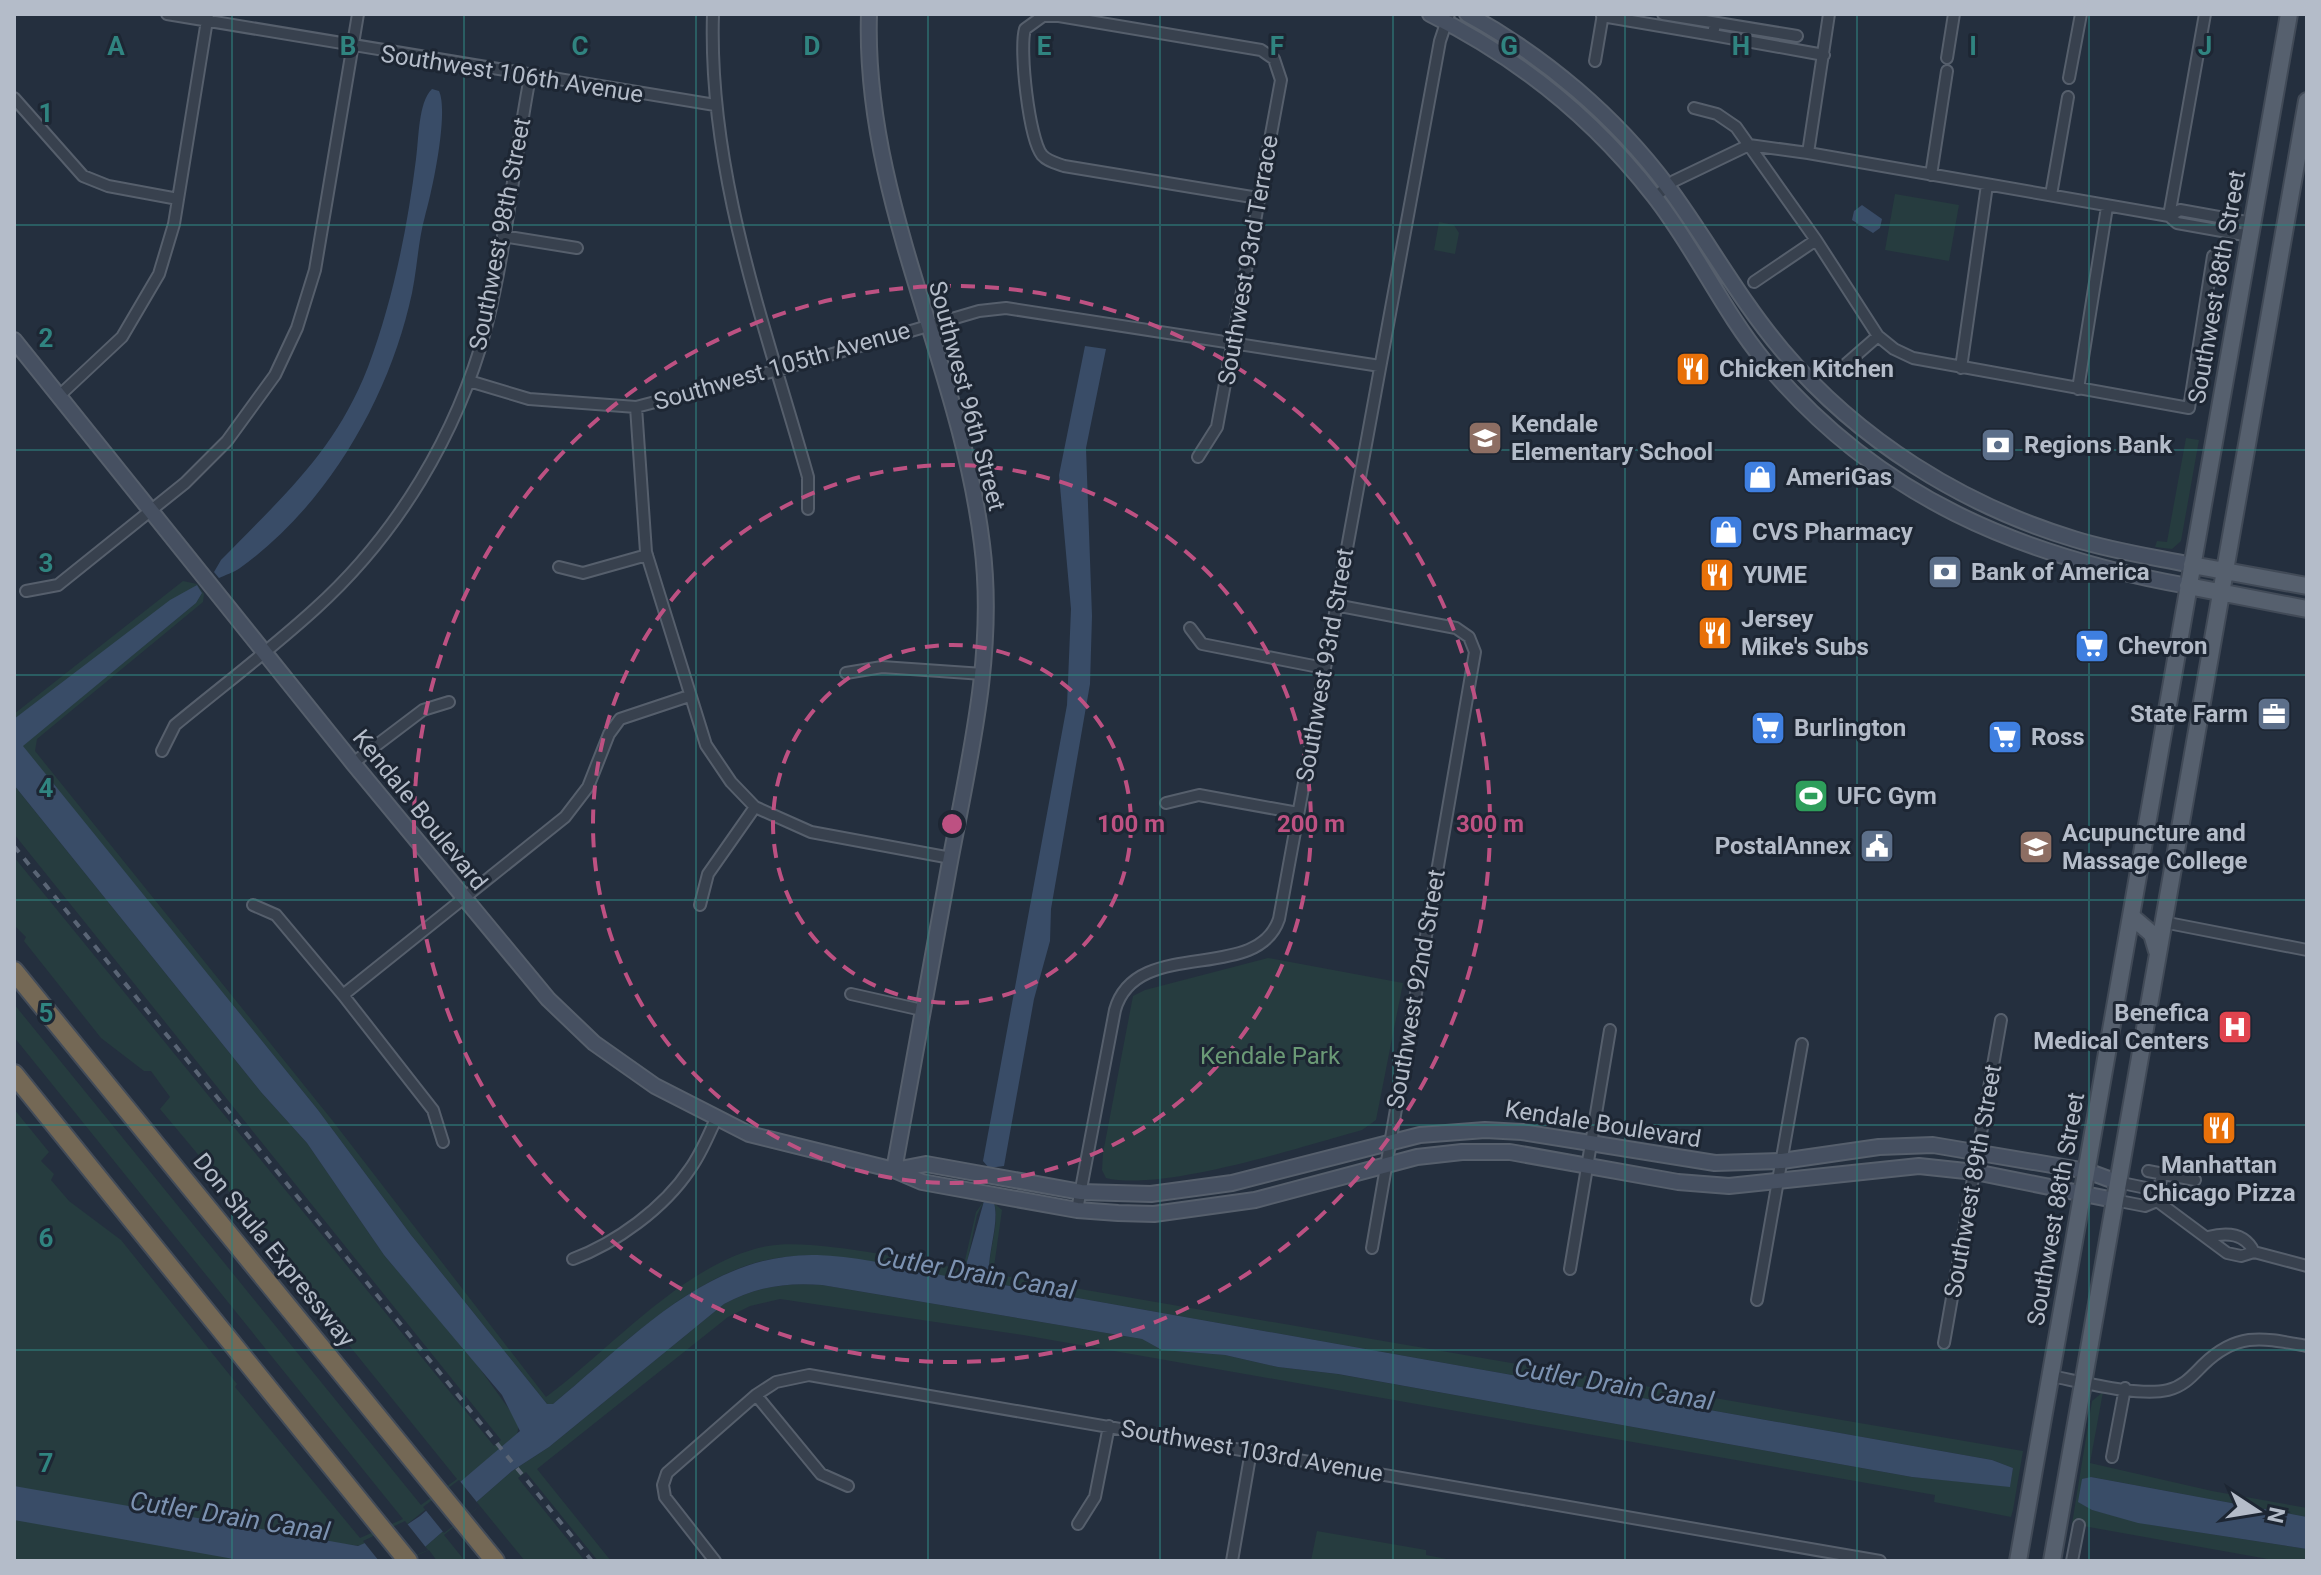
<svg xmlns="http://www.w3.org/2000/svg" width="2321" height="1575" font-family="Roboto,sans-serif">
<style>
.green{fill:#263c3f}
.water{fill:#394c67}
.pier{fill:#242f3e}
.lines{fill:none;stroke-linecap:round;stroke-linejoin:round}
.street-casing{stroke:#565f6c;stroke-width:14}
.secondary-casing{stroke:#565f6c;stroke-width:18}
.primary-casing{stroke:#414a57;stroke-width:20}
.highway-casing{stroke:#434c59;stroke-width:22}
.street{stroke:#38414e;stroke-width:10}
.secondary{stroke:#465061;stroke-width:14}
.primary{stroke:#56606e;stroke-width:16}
.highway{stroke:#746855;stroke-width:18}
.rail{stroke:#5a6575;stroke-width:4;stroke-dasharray:8 8;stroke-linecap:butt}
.grid{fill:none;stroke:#308480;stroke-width:2;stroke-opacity:0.55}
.ring{fill:none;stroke:#bd5182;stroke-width:4;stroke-dasharray:14 10}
.labels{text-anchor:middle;stroke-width:6;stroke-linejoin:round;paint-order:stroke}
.street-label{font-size:24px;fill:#b4bcc9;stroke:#1d2633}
.poi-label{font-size:24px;font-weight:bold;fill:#b4bcc9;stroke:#1d2633;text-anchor:start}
.park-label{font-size:24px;fill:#6b9a76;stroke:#1d2633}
.water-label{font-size:26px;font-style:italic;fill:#7c92b1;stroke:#1d2633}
.grid-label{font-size:26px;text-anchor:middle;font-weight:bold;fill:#308480;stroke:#1d2633;stroke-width:6;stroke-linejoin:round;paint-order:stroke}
.centre{fill:#bd5182;stroke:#1d2633;stroke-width:4}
.ring-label{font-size:24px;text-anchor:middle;font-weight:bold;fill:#bd5182;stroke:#1d2633;stroke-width:6;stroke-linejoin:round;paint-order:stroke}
</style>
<rect width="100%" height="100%" fill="#242f3e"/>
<path class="green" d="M1895,194L1959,205L1949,261L1885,250Z
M1439,222L1454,225L1459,233L1455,254L1434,250Z
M2186,438L2199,440L2181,541L2172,549L2155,547L2157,541L2167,542Z
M183,581L197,584L204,594L203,602L37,739L35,751L332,1120L546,1397C611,1349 686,1261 768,1246C814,1238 913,1261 963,1269L976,1212L984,1201L977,1215L964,1277C948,1282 860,1261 837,1258C721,1238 635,1337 553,1404H547L411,1235L318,1110L22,746L196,603L202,593L197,585L31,708L14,719V714Z
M14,785L261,1092L307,1143L384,1255L470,1355L519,1423L517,1436L405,1526L361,1546L335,1543L349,1561H14V1109L49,1152L41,1161L54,1174L51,1180L69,1201L121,1240L237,1384L235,1387L360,1538L403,1519L14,1037V1004L421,1505L457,1479L289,1271L273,1250V1244L160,1109L170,1097L151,1071H144L101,1038L24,941L26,937L14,925V857L494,1446L501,1440L14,834Z
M1268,958L1403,983L1376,1120L1362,1130C1304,1146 1162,1192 1106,1178L1102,1170L1103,1153L1133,996L1145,990Z
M994,1203L1002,1210L993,1274L2023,1451L2013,1510L2011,1517L1934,1502L1935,1495L1023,1335L780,1299L750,1306L728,1317L537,1469L611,1561H598L526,1472L518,1478L585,1561H525L480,1506L444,1535L465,1561H437L429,1550L405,1561H393L425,1547L512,1471L549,1447L724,1304C756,1287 786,1282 822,1285L1142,1339L1163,1350L1225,1355L1278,1367L1337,1374L1912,1477L2010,1486L2013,1468L1992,1460L993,1283C981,1267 1002,1226 994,1203Z
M2103,1392L2090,1463L2212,1491L2307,1508V1517L2091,1477L2082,1494L2092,1510L2152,1525L2307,1549V1561H2279L2072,1524L2092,1401Z
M1317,1531L1426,1550V1555L1457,1561H1311Z"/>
<path class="water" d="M432,89L439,91C449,113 432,192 425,216C417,245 417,277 409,306C385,405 324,508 240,568C233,573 225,575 219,578L214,572L221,560C282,497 335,452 368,367C393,300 407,230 416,159C419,140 418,102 432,89Z
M1862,205L1882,219L1880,228L1873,233L1852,220L1854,211Z
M1085,346L1106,349L1086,448L1092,616L1090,684L1051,909L1050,941L1034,999L1004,1166L989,1168L983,1161L1067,705L1071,609L1059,475Z
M197,585L202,593L196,603L23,746L318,1110L411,1235L547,1404H553C631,1340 708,1252 817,1255C864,1256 915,1271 962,1279L984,1201L994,1203C1001,1226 981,1268 993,1283L1992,1460L2013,1468L2010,1487L1912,1477L1338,1374L1278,1367L1225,1355L1162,1350L1142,1339L822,1285C786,1282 756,1287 724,1304L549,1447L512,1471L425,1547L393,1561H245L14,1520V1486L358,1546L405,1526L420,1516L520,1431L502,1395L384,1255L307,1143L261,1092L14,785V719L170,600Z
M2091,1477L2307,1517V1549L2138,1523L2092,1510L2078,1502L2082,1479Z"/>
<path class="pier" d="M459,1480L480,1506L444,1533L423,1507Z
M405,1521L428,1550L402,1561H379L363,1541Z"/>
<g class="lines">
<g class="street-casing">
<path id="street" d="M167,14L715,105
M713,14C708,174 765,325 808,477V509
M1663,14L1797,36
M1602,16L1713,35
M1715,23L1713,35L1824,55
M1947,58L1954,14
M1595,61L1603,14
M2069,78L2081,14
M14,98L83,176L108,186L178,199
M1694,108L1717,114L1736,127L1816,240L1878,336L1894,349L1913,358L2189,408L2213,256
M1749,145L1808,153L1829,14
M1808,153L2169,216L2177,223L2250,236
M1931,175L1947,71
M2051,195L2068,97
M1655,197L1674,181L1749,145
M2169,216L2205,14
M2169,216L2180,210L2252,223
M503,236L577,248
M1754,282L1816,240
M1961,368L1987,185
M1838,371L1878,336
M469,381L529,399L636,407L778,370L979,311L1006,308L1380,366
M2078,389L2107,207
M60,395L122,337L159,274L174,224L208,14
M636,407L646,552L706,745L731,782L755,807L811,832L951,858
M1198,457L1217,427L1281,80L1274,59L1261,50L1059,16H1043L1025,29C1019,49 1029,139 1042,155C1047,161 1056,163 1064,166L1258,198
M559,567L583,573L647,555
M26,591L58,585L185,483L227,441L275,375L297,328L315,270L358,14
M1335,605L1456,628L1469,637L1475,652L1372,1248
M1190,628L1202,644L1324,668
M846,673L882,667L983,674
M162,751L175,725C221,687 270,650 315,609C397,535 457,435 486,328C507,246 514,160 530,77
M353,763L423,710L449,702
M1166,803L1199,795L1298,813
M253,905L276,915L343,995L433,1110L443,1142
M700,905L708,874L755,807
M2163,922L2307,950
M851,994L922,1010
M343,995L565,817L588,787L609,734L620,719L689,696
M2148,1171L2195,1180
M2117,1182L2151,1189L2157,1201L2227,1253L2241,1256L2254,1252L2307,1266
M2114,1200L2145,1206L2157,1201
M2157,1201L2162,1174
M1077,1210L1115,1010C1136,935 1257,985 1279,919L1440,41L1449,14
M2208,1237C2227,1232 2245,1233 2254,1252
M573,1259C616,1243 664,1208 690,1169C701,1154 708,1136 716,1119
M1570,1269L1610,1030
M1757,1300L1802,1044
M1944,1343L2001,1020
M2051,1376C2082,1382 2139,1397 2168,1390C2184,1386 2192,1376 2203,1365C2238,1331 2263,1338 2307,1346
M756,1395L821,1474L848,1486
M2112,1457L2125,1388
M1078,1524L1095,1497L1109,1426
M715,1561L665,1497L663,1485L667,1473L756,1395L776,1382L809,1375L1880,1561
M1232,1561L1251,1451
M2072,1561L2079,1525"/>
</g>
<g class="secondary-casing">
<path id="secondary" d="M869,14C863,199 960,363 982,544C996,653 969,760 949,867C930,968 913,1069 894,1170
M1430,14C1517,57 1594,119 1654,196C1695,248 1722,310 1765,362C1877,497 2020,556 2188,586
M1467,14C1544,56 1615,116 1668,187C1707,240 1739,299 1782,350C1858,440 1962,505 2074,539C2112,551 2153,557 2192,565
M14,340L353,763L548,999L594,1043L655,1086L749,1134L894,1170L922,1182L1077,1210L1118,1213L1154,1214L1255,1200L1417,1157L1462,1152H1510L1678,1182L1729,1186L1919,1166L1975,1172L2114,1200
M895,1170L926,1164L1081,1192L1151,1194L1232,1183L1420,1135L1485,1130L1522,1132L1715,1163L1782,1161L1879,1147L1933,1145L2087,1171L2117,1182"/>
</g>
<g class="primary-casing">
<path id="primary" d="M2192,565L2307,586
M2188,586L2307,609
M2131,916L2152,934L2157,951
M2018,1561L2289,14
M2052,1561L2307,101"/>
</g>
<g class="highway-casing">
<path id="highway" d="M14,971L495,1561
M14,1074L408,1561"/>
</g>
<use href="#street" class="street"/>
<use href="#secondary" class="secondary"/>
<use href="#primary" class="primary"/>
<use href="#highway" class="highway"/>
<path class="rail" d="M14,846L592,1561"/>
</g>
<path class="grid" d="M232,14V1561M464,14V1561M696,14V1561M928,14V1561M1160,14V1561M1393,14V1561M1625,14V1561M1857,14V1561M2089,14V1561M14,225H2307M14,450H2307M14,675H2307M14,900H2307M14,1125H2307M14,1350H2307"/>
<g class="ring">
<circle cx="952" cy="824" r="179"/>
<circle cx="952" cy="824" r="359"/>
<circle cx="952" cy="824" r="538"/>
</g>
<defs>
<g id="restaurant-square" transform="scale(1.8)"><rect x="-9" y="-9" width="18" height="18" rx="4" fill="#e8710a" stroke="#1d2633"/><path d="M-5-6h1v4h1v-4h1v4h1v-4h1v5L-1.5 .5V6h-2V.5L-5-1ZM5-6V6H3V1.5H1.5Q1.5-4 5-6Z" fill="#fff"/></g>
<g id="school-square" transform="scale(1.8)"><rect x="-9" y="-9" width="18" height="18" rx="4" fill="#8d6e63" stroke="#1d2633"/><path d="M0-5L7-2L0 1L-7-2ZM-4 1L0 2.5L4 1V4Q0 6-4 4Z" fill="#fff"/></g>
<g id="bank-square" transform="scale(1.8)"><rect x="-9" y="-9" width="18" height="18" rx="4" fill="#5c6f8a" stroke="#1d2633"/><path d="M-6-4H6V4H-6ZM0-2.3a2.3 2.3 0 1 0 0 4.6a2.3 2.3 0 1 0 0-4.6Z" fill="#fff"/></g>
<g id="shop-square" transform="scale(1.8)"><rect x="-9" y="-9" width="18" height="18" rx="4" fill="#3f7fe0" stroke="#1d2633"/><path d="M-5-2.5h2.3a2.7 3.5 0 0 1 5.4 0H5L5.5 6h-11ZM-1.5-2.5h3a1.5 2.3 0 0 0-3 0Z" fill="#fff"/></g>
<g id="supermarket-square" transform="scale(1.8)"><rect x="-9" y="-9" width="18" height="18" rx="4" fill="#3f7fe0" stroke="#1d2633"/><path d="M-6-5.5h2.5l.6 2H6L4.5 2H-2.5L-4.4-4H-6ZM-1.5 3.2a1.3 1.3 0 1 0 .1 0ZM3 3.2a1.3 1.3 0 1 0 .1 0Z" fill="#fff"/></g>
<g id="office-square" transform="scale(1.8)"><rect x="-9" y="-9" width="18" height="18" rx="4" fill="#5c6f8a" stroke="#1d2633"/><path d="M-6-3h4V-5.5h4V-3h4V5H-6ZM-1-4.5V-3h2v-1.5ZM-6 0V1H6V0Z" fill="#fff"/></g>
<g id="stadium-square" transform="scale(1.8)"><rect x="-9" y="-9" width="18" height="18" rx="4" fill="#2e9e5b" stroke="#1d2633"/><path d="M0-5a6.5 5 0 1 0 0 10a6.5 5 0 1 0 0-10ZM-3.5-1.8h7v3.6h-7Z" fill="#fff"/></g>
<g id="civic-square" transform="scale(1.8)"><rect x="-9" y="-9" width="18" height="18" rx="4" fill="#5c6f8a" stroke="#1d2633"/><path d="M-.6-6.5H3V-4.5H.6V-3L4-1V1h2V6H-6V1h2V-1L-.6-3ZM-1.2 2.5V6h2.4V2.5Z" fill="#fff"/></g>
<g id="university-square" transform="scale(1.8)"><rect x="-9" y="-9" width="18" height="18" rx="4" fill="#8d6e63" stroke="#1d2633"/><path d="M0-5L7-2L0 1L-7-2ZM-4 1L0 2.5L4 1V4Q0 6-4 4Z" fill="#fff"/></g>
<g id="hospital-square" transform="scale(1.8)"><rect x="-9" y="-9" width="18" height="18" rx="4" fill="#e0444e" stroke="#1d2633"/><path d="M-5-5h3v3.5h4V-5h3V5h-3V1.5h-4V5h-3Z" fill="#fff"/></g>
</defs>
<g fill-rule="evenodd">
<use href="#restaurant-square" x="1693" y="369"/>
<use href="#school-square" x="1485" y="438"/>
<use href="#bank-square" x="1998" y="445"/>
<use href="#shop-square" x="1760" y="477"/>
<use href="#shop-square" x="1726" y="532"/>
<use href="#bank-square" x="1945" y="572"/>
<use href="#restaurant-square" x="1717" y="575"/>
<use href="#restaurant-square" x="1715" y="633"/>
<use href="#supermarket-square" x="2092" y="646"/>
<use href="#office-square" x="2274" y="714"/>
<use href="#supermarket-square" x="1768" y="728"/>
<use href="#supermarket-square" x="2005" y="737"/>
<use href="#stadium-square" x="1811" y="796"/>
<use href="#civic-square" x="1877" y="846"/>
<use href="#university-square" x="2036" y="847"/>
<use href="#hospital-square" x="2235" y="1027"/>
<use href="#restaurant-square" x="2219" y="1128"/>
</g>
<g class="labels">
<g class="street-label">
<text transform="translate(512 74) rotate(9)" y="8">Southwest 106th Avenue</text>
<text transform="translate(500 234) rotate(-79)" y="8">Southwest 98th Street</text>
<text transform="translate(1248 260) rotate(-80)" y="8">Southwest 93rd Terrace</text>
<text transform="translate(2217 287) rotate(-80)" y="8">Southwest 88th Street</text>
<text transform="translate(782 366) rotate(-16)" y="8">Southwest 105th Avenue</text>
<text transform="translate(967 396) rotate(75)" y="8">Southwest 96th Street</text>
<text transform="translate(1325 665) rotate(-80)" y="8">Southwest 93rd Street</text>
<text transform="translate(420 810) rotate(51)" y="8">Kendale Boulevard</text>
<text transform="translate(1416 989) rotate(-80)" y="8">Southwest 92nd Street</text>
<text transform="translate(1603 1124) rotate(9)" y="8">Kendale Boulevard</text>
<text transform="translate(1973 1181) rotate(-80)" y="8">Southwest 89th Street</text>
<text transform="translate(2056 1209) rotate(-80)" y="8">Southwest 88th Street</text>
<text transform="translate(274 1250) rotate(51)" y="8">Don Shula Expressway</text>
<text transform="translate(1252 1451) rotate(10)" y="8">Southwest 103rd Avenue</text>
</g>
<g class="poi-label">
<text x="1719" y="377">Chicken Kitchen</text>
<text x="1511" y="432">Kendale<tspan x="1511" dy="28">Elementary School</tspan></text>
<text x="2024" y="453">Regions Bank</text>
<text x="1786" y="485">AmeriGas</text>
<text x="1752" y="540">CVS Pharmacy</text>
<text x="1971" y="580">Bank of America</text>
<text x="1743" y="583">YUME</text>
<text x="1741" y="627">Jersey<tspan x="1741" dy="28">Mike's Subs</tspan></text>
<text x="2118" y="654">Chevron</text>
<text x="2248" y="722" text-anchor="end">State Farm</text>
<text x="1794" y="736">Burlington</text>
<text x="2031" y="745">Ross</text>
<text x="1837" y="804">UFC Gym</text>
<text x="2062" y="841">Acupuncture and<tspan x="2062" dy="28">Massage College</tspan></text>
<text x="1851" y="854" text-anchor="end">PostalAnnex</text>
<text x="2209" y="1021" text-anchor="end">Benefica<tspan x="2209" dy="28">Medical Centers</tspan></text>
<text x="2219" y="1173" text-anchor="middle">Manhattan<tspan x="2219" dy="28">Chicago Pizza</tspan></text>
</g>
<g class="park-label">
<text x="1270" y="1064">Kendale Park</text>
</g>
<g class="water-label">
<text transform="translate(976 1273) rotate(10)" y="9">Cutler Drain Canal</text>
<text transform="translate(1614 1384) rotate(10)" y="9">Cutler Drain Canal</text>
<text transform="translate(230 1516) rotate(9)" y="9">Cutler Drain Canal</text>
</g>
</g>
<g class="grid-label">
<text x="116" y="55">A</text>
<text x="348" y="55">B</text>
<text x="580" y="55">C</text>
<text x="812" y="55">D</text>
<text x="1044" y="55">E</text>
<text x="1277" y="55">F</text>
<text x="1509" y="55">G</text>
<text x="1741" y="55">H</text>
<text x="1973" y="55">I</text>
<text x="2205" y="55">J</text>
<text x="46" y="122">1</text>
<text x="46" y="347">2</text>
<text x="46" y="572">3</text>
<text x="46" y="797">4</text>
<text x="46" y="1022">5</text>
<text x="46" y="1247">6</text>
<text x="46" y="1472">7</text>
</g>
<circle cx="952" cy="824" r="12" class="centre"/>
<g class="ring-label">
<text x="1131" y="832">100 m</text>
<text x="1311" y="832">200 m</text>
<text x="1490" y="832">300 m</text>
</g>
<rect width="2321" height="1575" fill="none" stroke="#b4bcc9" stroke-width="32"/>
<g transform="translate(2257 1511) rotate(102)" stroke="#1d2633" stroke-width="6" paint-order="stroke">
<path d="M0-6L14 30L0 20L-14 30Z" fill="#b4bcc9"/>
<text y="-12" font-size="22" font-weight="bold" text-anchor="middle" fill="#b4bcc9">N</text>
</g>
</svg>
